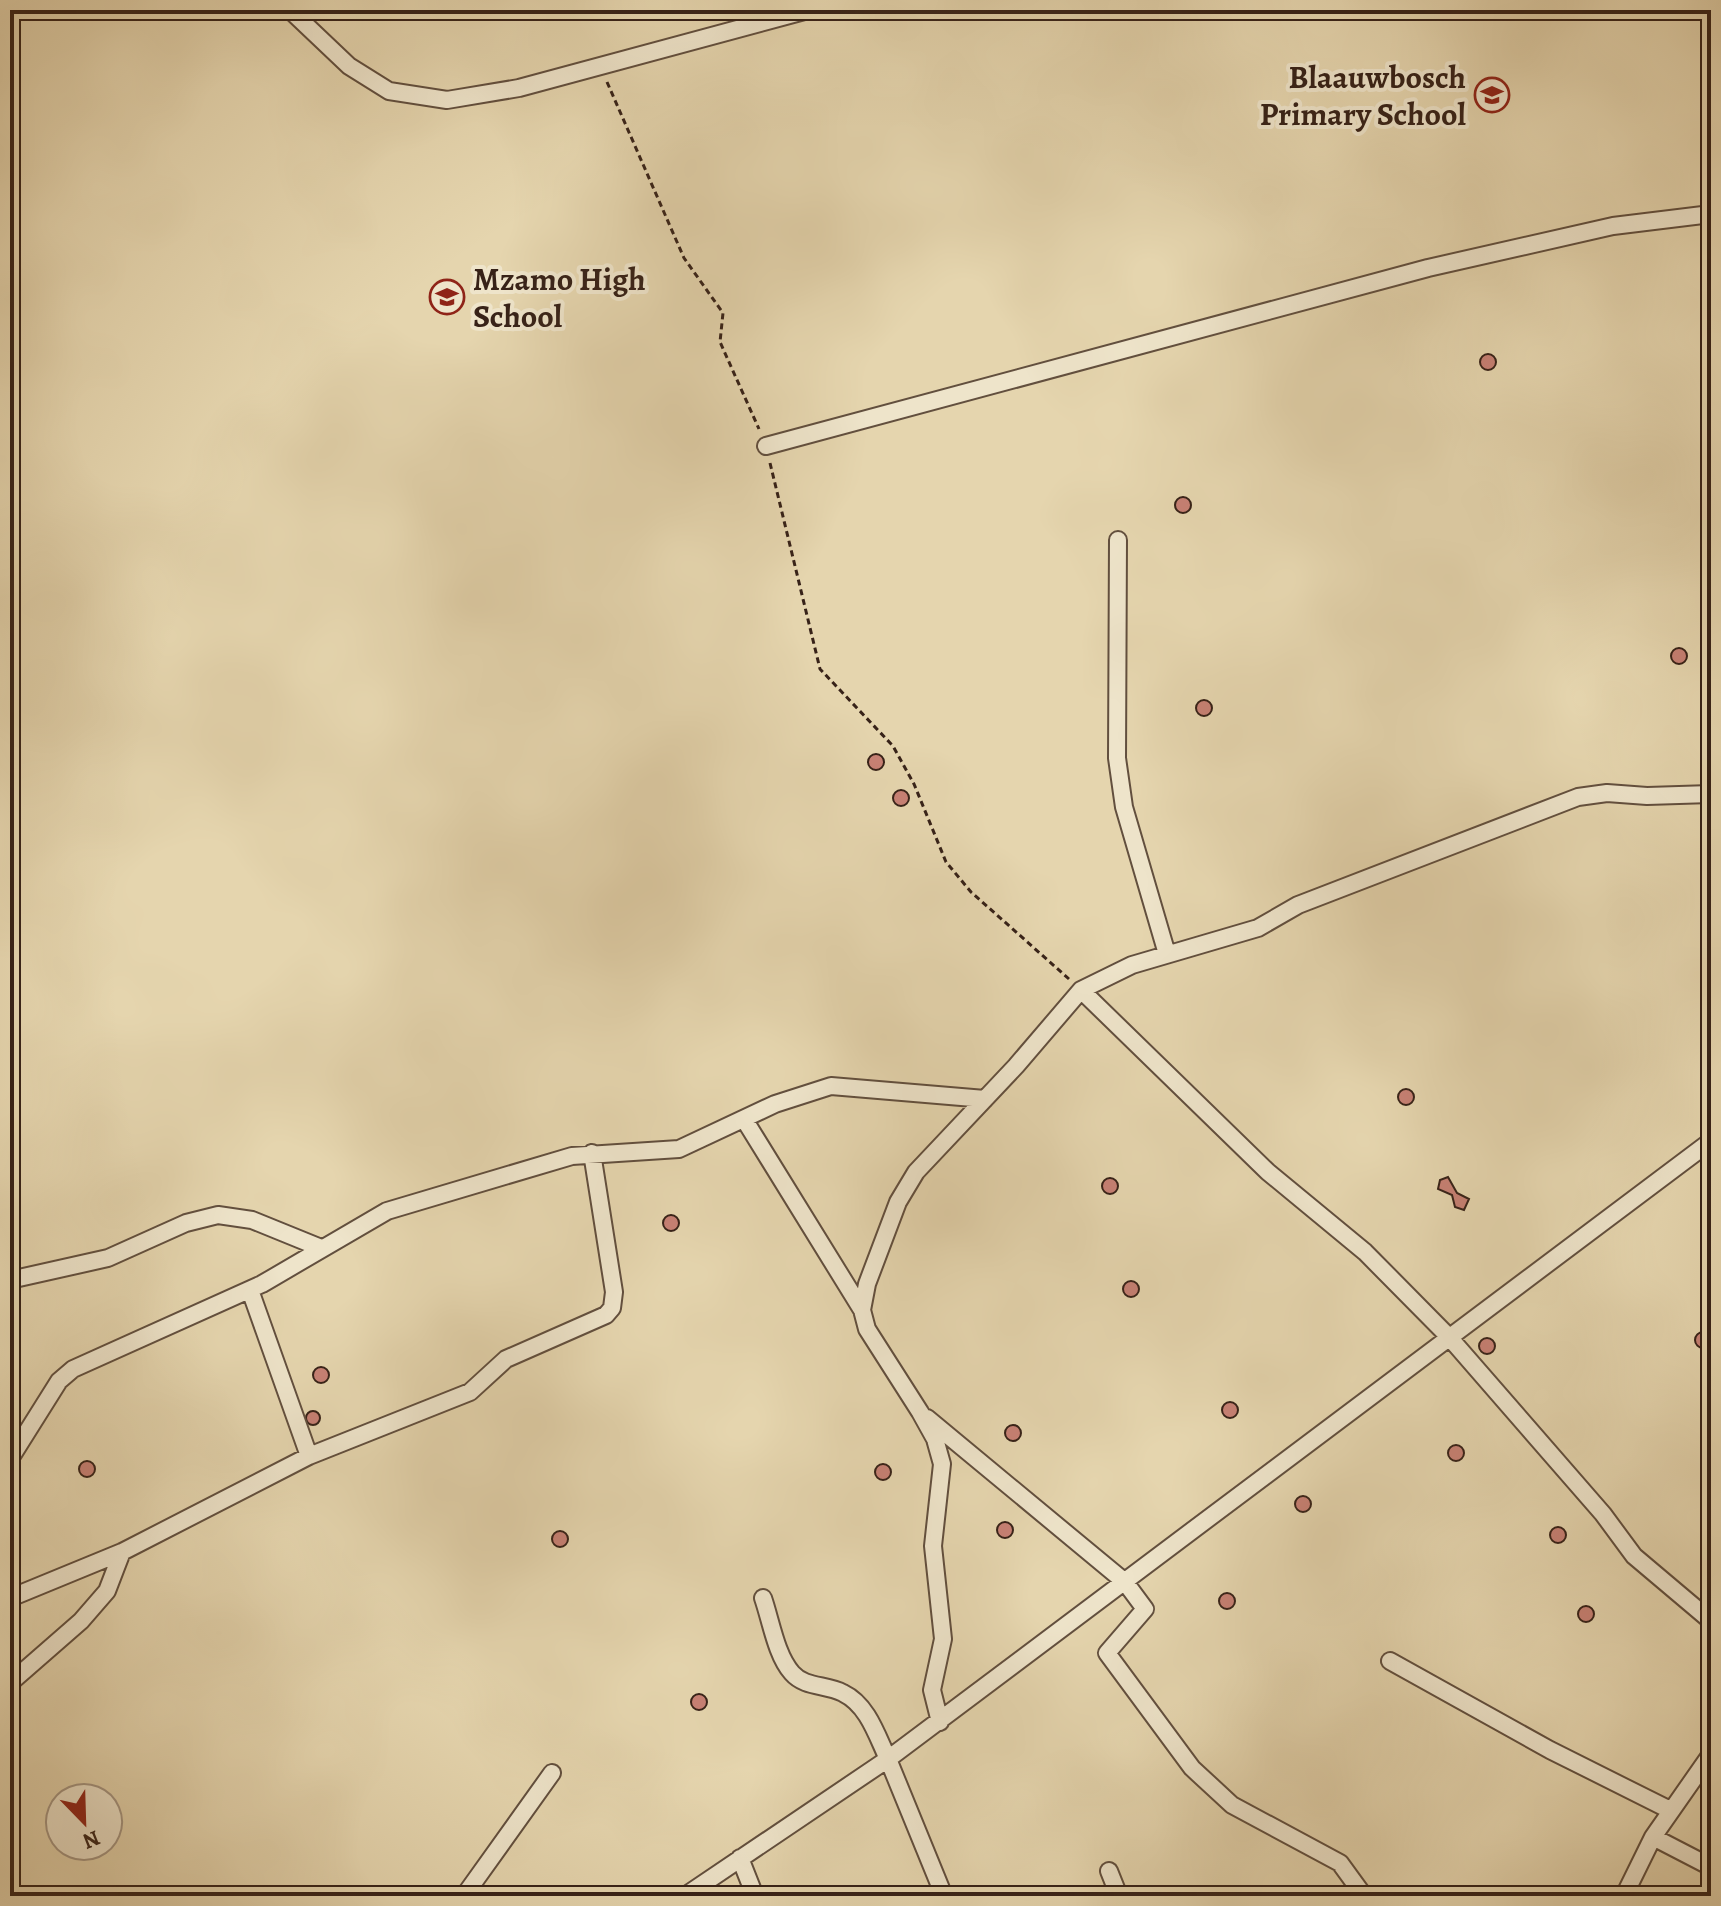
<svg xmlns="http://www.w3.org/2000/svg" width="1721" height="1906" font-family="Alegreya,serif">
<style>
.building{fill:#c88175;stroke:#372218;stroke-width:2}
.lines{fill:none;stroke-linecap:round;stroke-linejoin:round}
.minor-casing{stroke:#624f3e;stroke-width:20}
.path{stroke:#372218;stroke-width:3;stroke-dasharray:6 4;stroke-linecap:butt}
.minor{stroke:#eee4ca;stroke-width:16}
.labels{text-anchor:middle;stroke-width:8;stroke-linejoin:round;paint-order:stroke}
.poi-label{font-size:32px;font-weight:bold;fill:#372218;stroke:#eee4ca;text-anchor:end}
</style>
<rect width="100%" height="100%" fill="#e5d5ae"/>
<filter id="stains"><feTurbulence type="fractalNoise" baseFrequency=".0025" numOctaves="4"/><feColorMatrix values="0 0 0 0 .2 0 0 0 0 .09 0 0 0 0 .02 0 0 0 .5 -.17"/></filter>
<radialGradient id="worn" r=".72"><stop offset=".6" stop-color="#630" stop-opacity="0"/><stop offset="1" stop-color="#630" stop-opacity=".3"/></radialGradient>
<path class="building" d="M1480 362a8 8 0 1 1 16 0a8 8 0 1 1-16 0Z
M1175 505a8 8 0 1 1 16 0a8 8 0 1 1-16 0Z
M1671 656a8 8 0 1 1 16 0a8 8 0 1 1-16 0Z
M1196 708a8 8 0 1 1 16 0a8 8 0 1 1-16 0Z
M868 762a8 8 0 1 1 16 0a8 8 0 1 1-16 0Z
M893 798a8 8 0 1 1 16 0a8 8 0 1 1-16 0Z
M1398 1097a8 8 0 1 1 16 0a8 8 0 1 1-16 0Z
M1448,1177L1457,1193L1469,1199L1464,1210L1455,1207L1452,1195L1438,1189L1440,1180Z
M1102 1186a8 8 0 1 1 16 0a8 8 0 1 1-16 0Z
M663 1223a8 8 0 1 1 16 0a8 8 0 1 1-16 0Z
M1123 1289a8 8 0 1 1 16 0a8 8 0 1 1-16 0Z
M1695 1340a8 8 0 1 1 16 0a8 8 0 1 1-16 0Z
M1479 1346a8 8 0 1 1 16 0a8 8 0 1 1-16 0Z
M313 1375a8 8 0 1 1 16 0a8 8 0 1 1-16 0Z
M1222 1410a8 8 0 1 1 16 0a8 8 0 1 1-16 0Z
M306 1418a7 7 0 1 1 14 0a7 7 0 1 1-14 0Z
M1005 1433a8 8 0 1 1 16 0a8 8 0 1 1-16 0Z
M1448 1453a8 8 0 1 1 16 0a8 8 0 1 1-16 0Z
M79 1469a8 8 0 1 1 16 0a8 8 0 1 1-16 0Z
M875 1472a8 8 0 1 1 16 0a8 8 0 1 1-16 0Z
M1295 1504a8 8 0 1 1 16 0a8 8 0 1 1-16 0Z
M997 1530a8 8 0 1 1 16 0a8 8 0 1 1-16 0Z
M1550 1535a8 8 0 1 1 16 0a8 8 0 1 1-16 0Z
M552 1539a8 8 0 1 1 16 0a8 8 0 1 1-16 0Z
M1219 1601a8 8 0 1 1 16 0a8 8 0 1 1-16 0Z
M1578 1614a8 8 0 1 1 16 0a8 8 0 1 1-16 0Z
M691 1702a8 8 0 1 1 16 0a8 8 0 1 1-16 0Z"/>
<g class="lines">
<g class="minor-casing">
<path id="minor" d="M290,10L349,66L389,91L447,100L519,88L808,10
M766,446L1428,268L1613,226L1711,214
M1118,540L1117,758L1124,807L1167,954
M1081,990L1268,1172L1365,1252L1449,1337L1603,1514L1634,1556L1711,1621
M744,1119L862,1310
M10,1280L108,1258L186,1223L218,1215L252,1220L321,1248
M250,1290L309,1456
M927,1418L1125,1582L1145,1609L1107,1653L1192,1768L1232,1805L1340,1863L1364,1896
M10,1459L59,1381L73,1369L262,1284L387,1211L572,1156L679,1149L775,1104L831,1086L985,1099
M10,1598L122,1552L309,1456L470,1392L506,1359L606,1315L612,1308L614,1292L592,1153
M1390,1661L1550,1750L1670,1810
M10,1683L81,1621L107,1591L122,1552
M940,1722L932,1690L943,1639L933,1546L942,1464L935,1439L920,1412L867,1329L862,1310L867,1284L898,1202L916,1172L1016,1066L1081,990L1132,965L1258,928L1298,905L1578,797L1607,793L1647,796L1711,794
M1653,1837L1711,1867
M740,1858L755,1896
M1109,1871L1119,1896
M464,1896L552,1773
M685,1896L888,1759C877,1736 868,1705 843,1693C826,1684 805,1688 792,1673C776,1655 771,1621 763,1598
M944,1896L888,1759L1711,1141
M1624,1896L1653,1837L1711,1754"/>
</g>
<path class="path" d="M607,82L684,258L723,313L720,342L759,429
M770,463L820,669L893,746L914,784L946,862L971,892L1069,979"/>
<use href="#minor" class="minor"/>
</g>
<defs>
<g id="school-ring" transform="scale(1.8)"><circle r="9.5" fill="#eee4ca" stroke="#8f2418" stroke-width="1.5"/><path d="M0-5L7-2L0 1L-7-2ZM-4 1L0 2.5L4 1V4Q0 6-4 4Z" fill="#8f2418"/></g>
</defs>
<g fill-rule="evenodd">
<use href="#school-ring" x="1492" y="95"/>
<use href="#school-ring" x="447" y="297"/>
</g>
<g class="labels">
<g class="poi-label">
<text x="1466" y="88">Blaauwbosch<tspan x="1466" dy="37">Primary School</tspan></text>
<text x="473" y="290" text-anchor="start">Mzamo High<tspan x="473" dy="37">School</tspan></text>
</g>
</g>
<rect width="1721" height="1906" fill="none" stroke="#e5d5ae" stroke-width="40"/>
<rect x="12" y="12" width="1697" height="1882" fill="none" stroke="#372218" stroke-width="4"/>
<rect x="20" y="20" width="1681" height="1866" fill="none" stroke="#372218" stroke-width="2"/>
<g transform="translate(84 1822) rotate(157)"><circle r="38" fill="#eee4ca" stroke="#a59683" stroke-width="2"/>
<path d="M0-6L14 30L0 20L-14 30Z" fill="#8f2418"/>
<text y="-12" font-size="22" font-weight="bold" text-anchor="middle" fill="#372218">N</text>
</g>
<rect width="100%" height="100%" filter="url(#stains)"/>
<rect width="100%" height="100%" fill="url(#worn)"/>
</svg>
